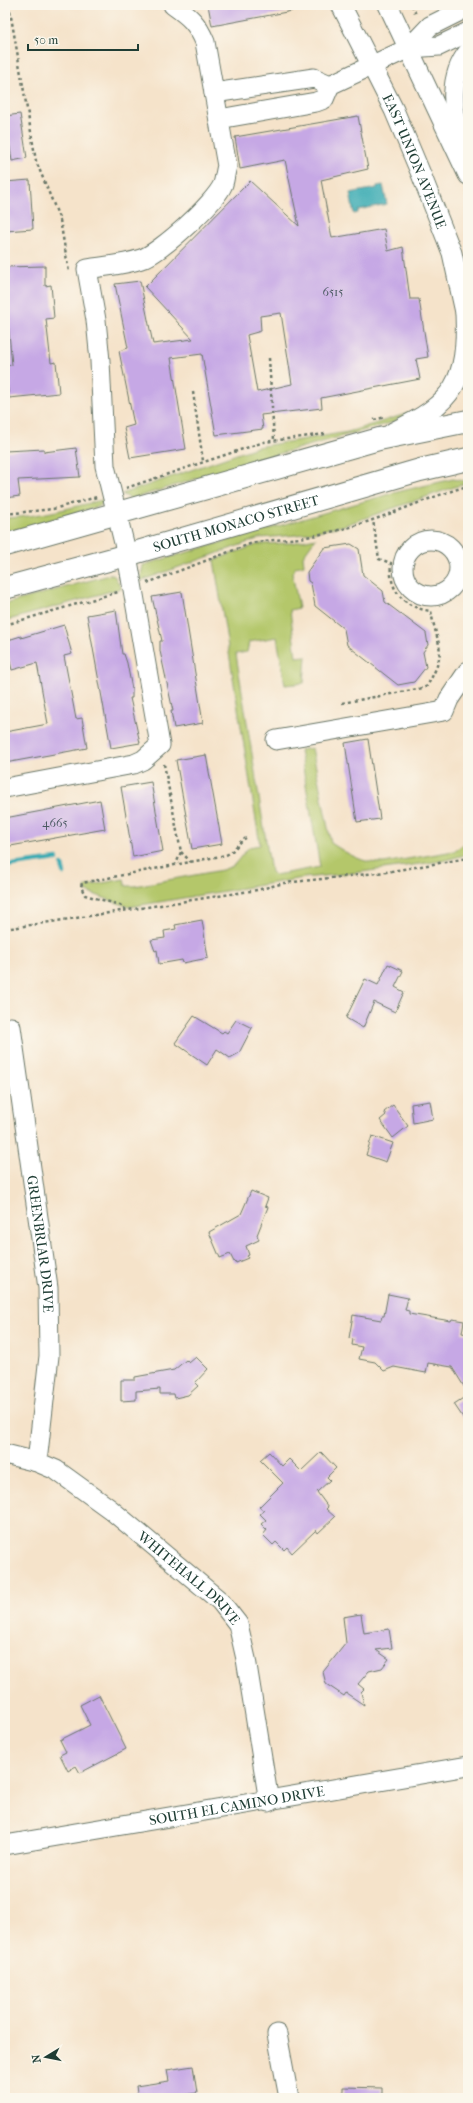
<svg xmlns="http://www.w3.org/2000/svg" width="473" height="2103" font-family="'IM FELL French Canon',serif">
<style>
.green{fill:#b4c76a;stroke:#6a824f}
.water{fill:#3aacb4;stroke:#2c7474}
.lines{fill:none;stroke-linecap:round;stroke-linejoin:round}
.stream{stroke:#3aacb4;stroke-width:4.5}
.building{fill:#c6a8e5;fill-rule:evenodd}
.minor-casing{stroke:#6a7768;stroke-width:21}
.major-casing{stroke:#6a7768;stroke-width:24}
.path{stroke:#6a7768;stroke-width:2.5;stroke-dasharray:3 3;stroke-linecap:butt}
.minor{stroke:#fff;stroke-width:19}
.major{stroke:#fff;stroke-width:22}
.labels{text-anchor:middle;stroke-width:3.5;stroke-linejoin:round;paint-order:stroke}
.number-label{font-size:12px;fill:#495860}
.street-label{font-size:14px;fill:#1f3d34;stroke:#fbf7ec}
</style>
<rect width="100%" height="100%" fill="#fbf7ec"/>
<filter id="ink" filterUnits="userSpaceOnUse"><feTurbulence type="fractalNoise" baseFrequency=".025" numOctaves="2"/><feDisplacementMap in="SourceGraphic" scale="8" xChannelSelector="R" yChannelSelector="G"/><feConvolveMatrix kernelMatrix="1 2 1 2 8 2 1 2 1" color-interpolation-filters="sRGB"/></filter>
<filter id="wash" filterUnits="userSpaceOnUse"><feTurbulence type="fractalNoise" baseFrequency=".012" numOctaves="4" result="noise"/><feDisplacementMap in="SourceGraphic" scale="16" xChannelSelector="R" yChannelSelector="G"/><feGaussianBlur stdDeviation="0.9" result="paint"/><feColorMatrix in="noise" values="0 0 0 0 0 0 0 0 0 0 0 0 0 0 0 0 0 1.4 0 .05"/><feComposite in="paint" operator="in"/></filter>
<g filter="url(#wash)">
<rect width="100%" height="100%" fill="#f5e3ca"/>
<path class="green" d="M409,413L394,422L260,459L131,499L122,494L257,447L348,432Z
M453,479L465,481L466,483L342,526L297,535L260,538L140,581L143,565L393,493Z
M106,499L100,506L5,533V518C40,517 72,507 106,499Z
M316,538L303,556L304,565L296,567L292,573L299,608L290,610L296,657L306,656L304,683L285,685L277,637L249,642L247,652L236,654L271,872L275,875L320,867L300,750L312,748L331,843C348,854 363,864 384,863L454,851L468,841V854L442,861L354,873L303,878L129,907L85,891L86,886L124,879L126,886H135L222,870L233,866L249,847L260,845L214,560L259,544L292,543Z
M113,574L122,588L5,621V604Z"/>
<path class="water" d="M383,185L387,204L358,210V213L354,214L350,193L377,188V186Z"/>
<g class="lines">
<path class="stream" d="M62,865L64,874
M5,866L57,859"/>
</g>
<g id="blocks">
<path class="building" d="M208,5H291L292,11L212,26Z
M20,114L27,158L12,161L5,116Z
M358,116L368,169L321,180L332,238L384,229L388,251L403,247L410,299H419L428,357L416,359L420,379L321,398L322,408L261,415L263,429L216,435L202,354L171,358L186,449L130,458L124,428L134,425L119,351L128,348L115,284L140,281L153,344L193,339L145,287L250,181L299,226L285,160L240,169L235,137ZM281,313L292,384L257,392L247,335L261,331L260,316Z
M30,180L33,229L5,231V182Z
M45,266V286L51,285L54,318L46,319L51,363L56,362L59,393L9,398L5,366L12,365L8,322H5V267Z
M76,448L80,477L18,480L20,496L5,498V451L44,449V452Z
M351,544L359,549L363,575L383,591L385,602L426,633L428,645L423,652L426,667L414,682L398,685L347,645L344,629L315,606L311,583L308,581L307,572L324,548Z
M182,592L203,723L174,728L171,711H173L160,651V641H162L152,597Z
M116,610L122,654H124L127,663L132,689V698H130L140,743L111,748L87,615Z
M64,625L72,654L64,656L76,719L82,718L87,748L5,763V732L48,724L37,663L12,670L5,641L21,636V638Z
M368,739L380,819L357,822L345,743Z
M206,755L222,844L192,849L176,760Z
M151,782L163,851L133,857L121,787Z
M100,800L105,829L5,847V818Z
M202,920L208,958L183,963L182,960L159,964L157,950L155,951L151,940L165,938L164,931L176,929L175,925Z
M388,964L403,971L395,987L404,992L395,1012L374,1002L363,1028L346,1018L365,979L378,985Z
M194,1016L222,1033L224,1031L227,1033L236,1020L252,1028L239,1053L230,1058L217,1049L207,1065L175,1043Z
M430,1101L433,1119L413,1123L411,1104Z
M393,1105L408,1126L393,1138L380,1120L386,1115L384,1112Z
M372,1136L393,1143L386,1162L366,1155Z
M251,1191L268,1198L265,1206L268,1207L257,1235L259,1240L246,1246L249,1255L247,1256L248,1258L236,1263L235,1261L234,1262L230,1254L220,1258L209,1232L241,1214Z
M388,1294L408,1298L405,1310L409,1311V1314L451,1321L452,1319L464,1321L462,1333L468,1334V1393L452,1367L428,1363L426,1373L394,1367L384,1371L375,1362L359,1359L362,1347L352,1345L353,1339L349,1338L353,1315L381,1320L382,1316H384Z
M196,1357L208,1369L195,1383L198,1386L188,1395L175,1398L174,1394H160V1389L136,1391V1400L121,1401V1380H135V1377L174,1370L186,1360L189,1363Z
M468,1395V1425L454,1404Z
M269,1452L282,1466L289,1459L301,1471L321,1452L336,1468L327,1477L330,1480L317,1492L328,1507L326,1509L335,1517L318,1533L316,1530L292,1553L287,1547L284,1550L276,1542L273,1545L263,1535L267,1530L261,1524L266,1520L260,1514L264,1511L259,1507L283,1483L260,1460Z
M361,1614L364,1633L389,1629L392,1648L376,1650L389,1659L382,1668L369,1671L358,1684L364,1689L361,1692L364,1705L346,1693L344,1696L326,1684L323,1672L346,1643L343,1617Z
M99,1695L126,1749L80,1773L76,1766L68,1771L60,1755L66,1752L60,1740L90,1725L80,1705Z
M193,2066L197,2093L162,2098H138L136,2086L169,2081L167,2070Z
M343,2087L382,2088V2098H343Z"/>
</g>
</g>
<g filter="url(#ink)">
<use href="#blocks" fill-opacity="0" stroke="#6a7768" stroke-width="1"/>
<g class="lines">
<g class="minor-casing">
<g id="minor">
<path id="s1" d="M341,5L394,110L421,174L452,253L468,326"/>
<path d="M388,5L468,175"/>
<path d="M409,48L430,26L468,7"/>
<path d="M214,93L314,78L330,85"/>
<path d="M219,119L316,102L324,99L330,85L409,48L439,46L468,32"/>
<path d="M459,138C453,109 448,77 468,52"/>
<path d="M393,432C454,403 468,381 465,313"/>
<circle cx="431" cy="568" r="28"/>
<path d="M276,740L444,711L449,699L468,671"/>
<path d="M5,788L134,764L143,760L160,745L127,555L105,466L100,361L96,320L87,269C104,266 124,265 141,259C160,253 216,202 223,184C225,178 225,172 227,166L205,42C197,23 190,17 173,5"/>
<path id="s2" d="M11,1027L48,1288L49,1356L37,1462"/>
<path id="s3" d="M5,1454L37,1462L56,1470L110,1509L220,1601L238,1624L246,1659L269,1802"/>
<path id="s4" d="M5,1845L468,1766"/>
<path d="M277,2034L289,2098"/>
</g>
</g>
<g class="major-casing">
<g id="major">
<path d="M5,545L379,439L468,421"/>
<path id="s5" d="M5,588L127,555L420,470L468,459"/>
</g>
</g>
<path class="path" d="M9,5L36,161L60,220L69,272
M412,5L416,15
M269,358L274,440
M193,392L203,461
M374,420L385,417
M126,488L264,442L325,434
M5,514L53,509L97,497
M147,583L250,544C263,540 275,540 289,539C306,538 326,533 343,529C386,518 425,498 468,486
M5,625L118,592
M342,703L423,688L427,686C449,648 437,648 431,611C404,608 388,590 391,563L379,559L373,520
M164,764L181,852L176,864
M181,852L191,862
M126,910L120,905L85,895L81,887L82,883L226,855C235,851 237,843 246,838
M5,929L257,890L284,883L386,872L468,858"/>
<use href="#minor" class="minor"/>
<use href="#major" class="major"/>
</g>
</g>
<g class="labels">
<g class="number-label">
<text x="333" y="296">6515</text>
<text x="55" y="827">4665</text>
</g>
<g class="street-label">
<text dy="5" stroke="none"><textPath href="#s1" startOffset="173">EAST UNION AVENUE</textPath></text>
<text dy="5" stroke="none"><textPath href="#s5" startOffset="240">SOUTH MONACO STREET</textPath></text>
<text dy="5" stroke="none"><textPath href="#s2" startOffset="219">GREENBRIAR DRIVE</textPath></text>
<text dy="5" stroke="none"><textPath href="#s3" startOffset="225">WHITEHALL DRIVE</textPath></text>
<text dy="5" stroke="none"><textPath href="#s4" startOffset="235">SOUTH EL CAMINO DRIVE</textPath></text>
</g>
</g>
<rect width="473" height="2103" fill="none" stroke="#fbf7ec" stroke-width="20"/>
<g transform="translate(46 2057) rotate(260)" stroke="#fbf7ec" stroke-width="3" paint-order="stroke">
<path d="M0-3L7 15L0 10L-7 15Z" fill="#1f3d34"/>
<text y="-6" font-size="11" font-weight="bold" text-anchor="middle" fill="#1f3d34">N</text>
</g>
<path d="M28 44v6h110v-6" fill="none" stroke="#1f3d34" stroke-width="2"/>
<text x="34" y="44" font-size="12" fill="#1f3d34" stroke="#fbf7ec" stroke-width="3" paint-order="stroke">50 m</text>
</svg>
